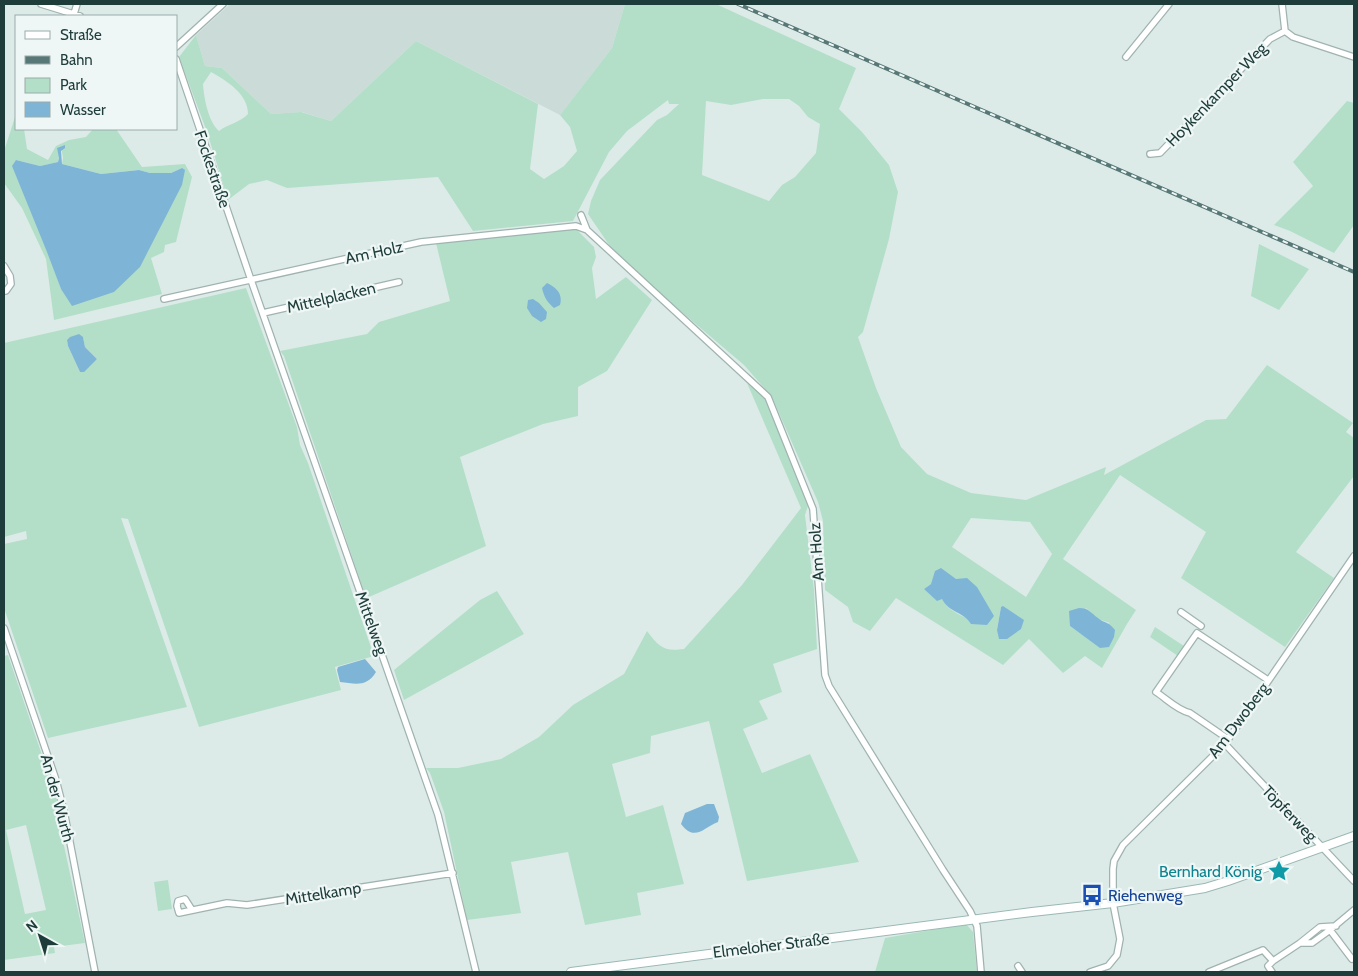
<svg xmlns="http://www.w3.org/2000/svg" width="1358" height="976" font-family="Cabin,sans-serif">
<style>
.built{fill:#cbdbd7}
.green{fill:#b3dfc9;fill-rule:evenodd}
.water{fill:#7eb5d6}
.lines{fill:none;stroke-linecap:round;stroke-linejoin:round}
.street-casing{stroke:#a0b3b0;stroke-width:8}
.secondary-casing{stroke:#9bb8b4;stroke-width:10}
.street{stroke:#fff;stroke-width:5.5}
.secondary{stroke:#fff;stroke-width:8}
.rail-casing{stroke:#577876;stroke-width:4}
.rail{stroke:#eef7f5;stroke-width:2;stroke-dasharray:5.5;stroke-linecap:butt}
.labels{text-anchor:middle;stroke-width:4.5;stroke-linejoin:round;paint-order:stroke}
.street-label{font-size:16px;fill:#1d3c3a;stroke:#eef7f5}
.culture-label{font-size:16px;fill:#0d838f;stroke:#eef7f5;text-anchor:end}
.transit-label{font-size:16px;fill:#164399;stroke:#eef7f5;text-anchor:start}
</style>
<rect width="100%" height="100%" fill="#ddebe8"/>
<path class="built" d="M230,4H625L612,48L560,115L416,41L331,121L302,112L271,114L222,68L205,66L196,35Z"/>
<path class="green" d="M625,4H716L856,68L839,109L862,132L889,165L898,192L889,239L863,332L858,337L876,388L901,447L927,474L971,493L1026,500L1106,467L1104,475L1206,420L1226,419L1267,365L1353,423L1346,432L1354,438V476L1296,552L1334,578L1285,647L1181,578L1206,532L1120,475L1063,559L1136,610L1127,624L1102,668L1085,656L1063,673L1029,639L1003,665L896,598L870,631L853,622L848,607L825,590L823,521L818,502L772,397L744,365L618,258L588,214L591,201L600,180L657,120L667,115L679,104H669L668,100L627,131L609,152L573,221L473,231L438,177L287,188L267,180L249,184L228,200L207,132L179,57L196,35L205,66L222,68L271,114L301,112L331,121L416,41L538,104L530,169L544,179L564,166L577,151L570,127L560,115L612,48ZM211,72C227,81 248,94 248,114C241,122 228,124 219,131C208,121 204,98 203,84ZM763,99H789L799,106L808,117L820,124L816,153L795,177L782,185L769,201L702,175L706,101L731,105ZM971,518L1030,522L1052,554L1026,597L952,547ZM931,584L987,625C973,620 948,614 942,598L924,589ZM1001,607L1021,629L997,630ZM1086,608L1098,619L1110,623L1081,634L1070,626Z
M1347,101L1354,103V225L1334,253L1290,231L1274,225L1313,186L1293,162Z
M16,114V129H24L27,149L48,160L56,146L69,140L86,137L93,129H116L142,167L185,164L192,177L176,242L165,245L164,252L151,258L162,294L54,320L46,259L22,208L4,183V151ZM61,146L63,158L62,164L101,174L139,170L150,173H171L182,168L61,289L16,160L40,166L58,162Z
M575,228L594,247L596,257L592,268L596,299L626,277L652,300L607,371L578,387V416L543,424L460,457L486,546L369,597L365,594L363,589L284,356L280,351L367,334L379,322L450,301L436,243Z
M1259,244L1309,269L1279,310L1251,296Z
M246,288L297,427L300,445L308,463L374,656L335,667L341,690L199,727L128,519L121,518L187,707L48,738L4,608V544L27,539L26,531L4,537V343ZM83,337L85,347L97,359L80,372L68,346L67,340Z
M747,383L765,399L808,506L805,515L814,590L817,649L773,664L782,692L759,701L768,719L743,729L762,773L810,754L859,862L747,881L709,721L651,736L650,753L612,764L626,817L663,805L684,884L637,893L641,915L585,925L568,852L511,862L521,913L467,920L444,812L430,773L426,768H458L501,759L539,737L573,705L624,674L647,631C659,647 664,652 684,649L742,585L801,508Z
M497,591L524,634L404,700L394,670L480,600Z
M1155,627L1184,646L1178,656L1150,637Z
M8,655L59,805L58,818L85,943L54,947L55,953L4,960V656ZM26,825L46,910L25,914L6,830Z
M168,880L172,909L158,911L154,882Z
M966,924L973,932L977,972H875L885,938Z"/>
<path class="water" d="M65,145V148L61,151L62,164L101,174L139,170L150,173H171L182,168L185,170L182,185L140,267L114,292L72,306L61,289L47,252L12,166L16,160L40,166L58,162L59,158L57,148Z
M547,283C557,288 563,294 560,305L554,308C547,302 544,297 542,288Z
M533,299L539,303L547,312L546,319L541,322L532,316L527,308L528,300Z
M79,334L83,337L85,347L97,359L84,372H80L68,346L67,340L70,337Z
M941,568L956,579L967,578L977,587L994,616L987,625L971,624C964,612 948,612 942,599L937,601L924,589L931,584L935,571Z
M1003,606L1024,620L1021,629L1007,639H999L997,630L1001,607Z
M1079,608C1089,608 1091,613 1098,618C1105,624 1107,620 1115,630L1114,637L1109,647L1100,648L1070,626L1069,611Z
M365,659L376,672C367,687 356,684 340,682L337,670L338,667Z
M707,804H714L719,817L718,822C703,828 695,842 681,824L685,813Z"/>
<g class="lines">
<g class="street-casing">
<path id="street" d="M41,4L80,16
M1282,4L1285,31
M74,14L77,4
M1285,31L1293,37L1354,57
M176,47L223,4
M1126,57L1169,4
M176,59L251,280L438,815L476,972
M1150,154L1160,153L1270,39L1285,31
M581,215L587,230L768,397L813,509L825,675L829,686L943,870L970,911L977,926L981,972
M4,266L10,276L11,284L6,291H4
M164,299L421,242L576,226L587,230
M263,313L399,282
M1181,612L1201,626
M4,628L56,780L64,811L95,972
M1228,739L1190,713C1177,710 1167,699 1156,692L1197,633L1268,680
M1225,744L1354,881
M192,910L185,899L178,901L177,906L179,913L227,903L247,905L453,873
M1300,943L1320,927L1336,926
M1352,959L1330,930L1354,910
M1018,966L1022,972
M1090,972L1108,966L1117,955L1120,939L1113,903V869L1114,861L1123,845L1225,744L1354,556
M1209,972L1263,950L1273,961
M1272,972L1268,966L1273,961L1300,943H1312L1330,930"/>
</g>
<g class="secondary-casing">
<path id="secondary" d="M571,972L1032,912L1113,903L1205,888L1228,881L1354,836"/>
</g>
<use href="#street" class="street"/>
<use href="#secondary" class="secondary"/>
<g class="rail-casing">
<path id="rail" d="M738,4L1354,272"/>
</g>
<use href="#rail" class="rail"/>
</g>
<defs>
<g id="sight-bare" transform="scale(1.725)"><path d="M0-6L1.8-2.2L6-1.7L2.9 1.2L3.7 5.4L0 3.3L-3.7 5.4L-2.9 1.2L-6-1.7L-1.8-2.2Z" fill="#0f9aa8" stroke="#eef7f5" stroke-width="2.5" paint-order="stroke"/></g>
<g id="bus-bare" transform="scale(1.725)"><path d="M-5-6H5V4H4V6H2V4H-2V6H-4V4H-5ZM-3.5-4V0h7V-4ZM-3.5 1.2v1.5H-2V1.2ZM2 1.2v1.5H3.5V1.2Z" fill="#1a4fb4" stroke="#eef7f5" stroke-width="2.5" paint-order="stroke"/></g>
</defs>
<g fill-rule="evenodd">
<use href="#sight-bare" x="1279" y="871"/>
<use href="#bus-bare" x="1092" y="895"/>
</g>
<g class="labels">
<g class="street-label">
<text transform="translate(1216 94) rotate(-46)" y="6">Hoykenkamper Weg</text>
<text transform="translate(213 169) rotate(71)" y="6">Fockestraße</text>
<text transform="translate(374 252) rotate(-12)" y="6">Am Holz</text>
<text transform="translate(331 297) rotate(-13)" y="6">Mittelplacken</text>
<text transform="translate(816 552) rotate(-94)" y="6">Am Holz</text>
<text transform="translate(372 623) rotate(70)" y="6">Mittelweg</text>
<text transform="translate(1238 720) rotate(-53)" y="6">Am Dwoberg</text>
<text transform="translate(58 798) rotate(75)" y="6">An der Wurth</text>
<text transform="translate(1290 813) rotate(46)" y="6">Töpferweg</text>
<text transform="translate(323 893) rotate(-9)" y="6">Mittelkamp</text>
<text transform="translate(771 945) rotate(-7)" y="6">Elmeloher Straße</text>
</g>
<g class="culture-label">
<text x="1262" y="877">Bernhard König</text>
</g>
<g class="transit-label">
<text x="1108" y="901">Riehenweg</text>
</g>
</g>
<rect width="1358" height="976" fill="none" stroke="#1d3c3a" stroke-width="10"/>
<rect x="15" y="15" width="162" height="115" fill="#eef7f5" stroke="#9aacaa"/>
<rect x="25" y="31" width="25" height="8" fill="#ffffff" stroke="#9aacaa"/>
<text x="60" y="40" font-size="15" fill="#1d3c3a">Straße</text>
<rect x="25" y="56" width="25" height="8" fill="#577876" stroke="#9aacaa"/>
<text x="60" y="65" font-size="15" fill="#1d3c3a">Bahn</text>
<rect x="25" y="78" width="25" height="15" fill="#b3dfc9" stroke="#9aacaa"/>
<text x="60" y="90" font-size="15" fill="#1d3c3a">Park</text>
<rect x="25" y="102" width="25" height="15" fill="#7eb5d6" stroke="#9aacaa"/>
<text x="60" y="115" font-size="15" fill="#1d3c3a">Wasser</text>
<g transform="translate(40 936) rotate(321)" stroke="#eef7f5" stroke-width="4" paint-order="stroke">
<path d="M0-4L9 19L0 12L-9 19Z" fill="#1d3c3a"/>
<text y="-8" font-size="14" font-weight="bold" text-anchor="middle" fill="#1d3c3a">N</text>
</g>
</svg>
